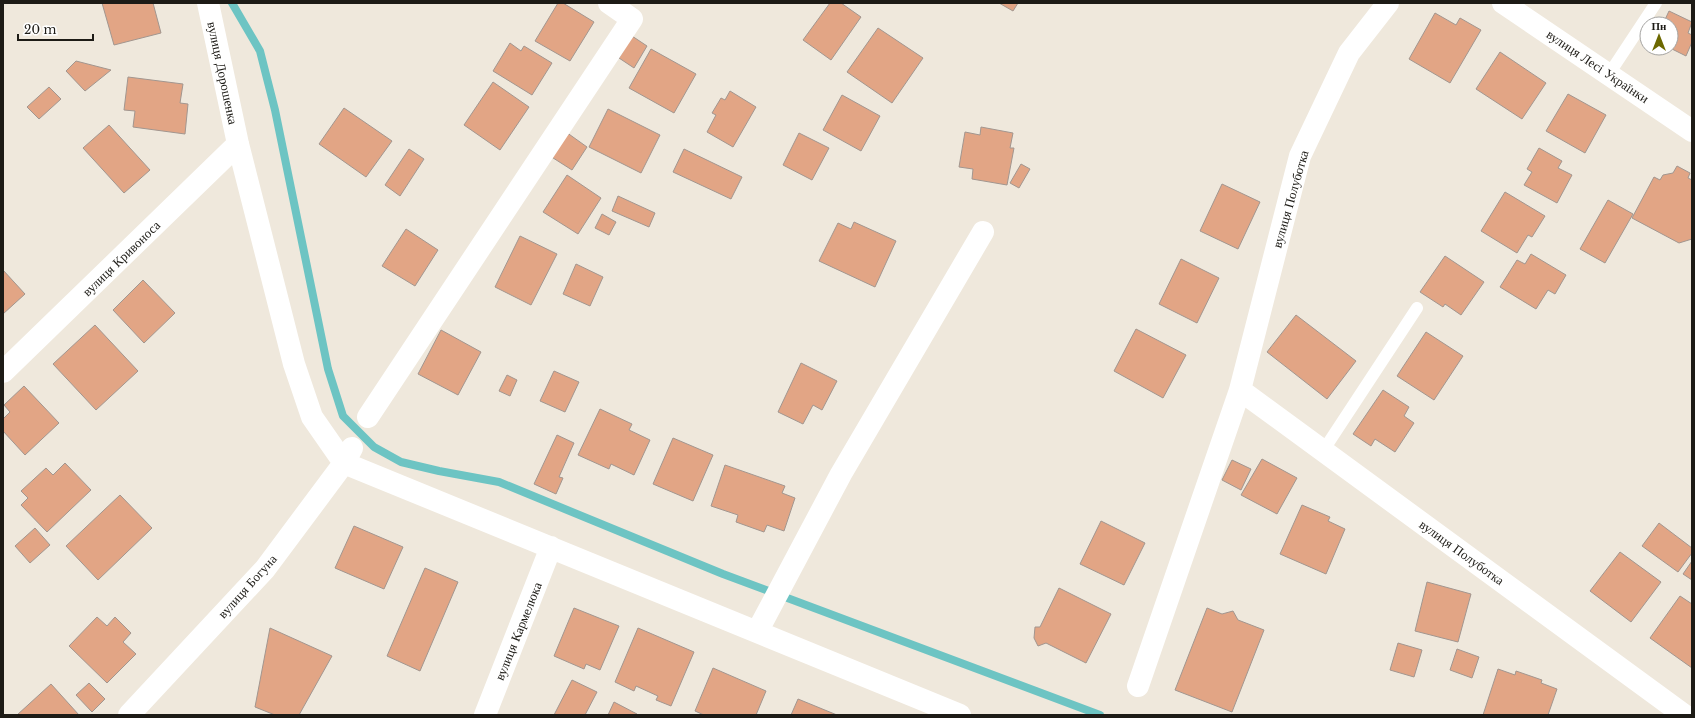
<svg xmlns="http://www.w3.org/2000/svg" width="1695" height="718" font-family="'Libre Baskerville',serif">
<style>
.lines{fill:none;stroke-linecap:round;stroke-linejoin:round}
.stream{stroke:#6dc4c3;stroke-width:8}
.building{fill:#e2a585;stroke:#a2968f}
.service{stroke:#fff;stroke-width:12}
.minor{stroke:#fff;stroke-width:22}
.labels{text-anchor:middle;stroke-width:3;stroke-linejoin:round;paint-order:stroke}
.street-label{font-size:13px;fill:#1d1b16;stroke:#fff}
</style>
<rect width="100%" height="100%" fill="#efe8dc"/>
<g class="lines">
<path class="stream" d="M232,3L260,51L275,110L328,369L343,416L374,447L401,462L439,471L499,482L723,574L1100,715"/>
</g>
<path class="building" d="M102,3H153L161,33L114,45Z
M558,3H563L594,22L570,61L535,41Z
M830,3H841L861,17L831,60L803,40Z
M999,3H1018L1013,11Z
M1669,11L1692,22L1688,33L1692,35V42L1686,56L1670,48L1671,24H1663Z
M1435,13L1456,25L1460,18L1481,30L1450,83L1409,59Z
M878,28L923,58L892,103L847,72Z
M632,36L647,46L634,68L619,58Z
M510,43L521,51L524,46L552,63L532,95L493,71Z
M651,49L696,74L674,113L629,88Z
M1500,52L1546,83L1522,119L1476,89Z
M76,61L111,70L85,91L66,71Z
M128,77L183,84L180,103L188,104L185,134L133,127L135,111L124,110Z
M493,82L529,107L500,150L464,125Z
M49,87L61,99L39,119L27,107Z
M730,91L756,107L733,147L707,132L716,115L712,113L721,98L725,100Z
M1568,94L1606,115L1585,153L1546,131Z
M842,95L880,116L861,151L823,130Z
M344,108L392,141L366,177L319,144Z
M608,109L660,135L641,173L589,147Z
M109,125L150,170L124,193L83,148Z
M981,127L1013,133L1010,148H1014L1007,185L972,179L973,169L959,167L965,132L980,135Z
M566,132L587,147L572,170L550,156Z
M799,133L829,148L812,180L783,165Z
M1539,148L1562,161L1558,168L1572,175L1557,203L1524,185L1532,172L1527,169Z
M409,149L424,159L400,196L385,185Z
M684,149L742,177L731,199L673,172Z
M1021,164L1030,169L1019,188L1010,183Z
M1677,166L1690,173L1688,178L1692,180V239L1679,243L1632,218L1654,177L1660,180L1663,175L1673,173Z
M567,175L601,198L578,234L543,212Z
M1222,184L1260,202L1238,249L1200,231Z
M1505,192L1545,216L1532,237L1528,235L1517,253L1481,231Z
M618,196L655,213L649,227L612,211Z
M1608,200L1633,214L1605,263L1580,249Z
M602,214L616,222L609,235L595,228Z
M854,222L896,241L875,287L819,261L838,223L851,229Z
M406,229L438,250L415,286L382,266Z
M520,236L557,254L531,305L495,287Z
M1531,254L1566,275L1555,294L1548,290L1536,309L1500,287L1517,260L1525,264Z
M1445,256L1484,282L1461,315L1445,304L1443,307L1420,292Z
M1181,259L1219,278L1197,323L1159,304Z
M576,264L603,277L590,306L563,294Z
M3,270L25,294L3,314Z
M143,280L175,313L144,343L113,310Z
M1296,315L1356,361L1327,399L1267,352Z
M95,325L138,371L96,410L53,364Z
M1136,329L1186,355L1163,398L1114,371Z
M441,330L481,352L458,395L418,374Z
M1426,332L1463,356L1434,400L1397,376Z
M801,363L837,381L822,410L813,405L803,424L778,412Z
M554,371L579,382L565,412L540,401Z
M507,375L517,380L510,396L499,391Z
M24,386L59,423L25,455L3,431V419L10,412L4,405Z
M1383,390L1409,407L1404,416L1414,423L1395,452L1375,439L1371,446L1353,434Z
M600,409L632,424L629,430L650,440L634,475L611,464L609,469L578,455Z
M557,435L574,443L559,477L563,478L556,494L534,484Z
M673,438L713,455L693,501L653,484Z
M1262,459L1297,478L1277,514L1241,495Z
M1232,460L1251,469L1241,490L1222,480Z
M65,463L91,490L47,532L21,505L28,498L21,491L46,468L53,475Z
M725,465L785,486L782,493L795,498L784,531L767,525L764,532L736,522L738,515L711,506Z
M120,495L152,528L98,580L66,546Z
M1302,505L1330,517L1328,521L1345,529L1326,574L1280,554Z
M1101,521L1145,543L1124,585L1080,564Z
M1659,523L1692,548V553L1678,572L1642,546Z
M354,526L403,547L384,589L335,568Z
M35,528L50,545L30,563L15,546Z
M1620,552L1661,582L1631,622L1590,591Z
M1692,561V580L1683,574Z
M425,568L458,582L420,671L387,656Z
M1427,582L1471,594L1458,642L1415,631Z
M1059,588L1111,614L1086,663L1046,643L1038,646L1034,638L1035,627H1040Z
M1680,596L1692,604V668L1650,638Z
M574,608L619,626L600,670L586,664L584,669L554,656Z
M1207,608L1222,614L1233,611L1238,620L1264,630L1232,712L1175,690Z
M97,617L107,626L115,617L131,633L123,642L136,654L107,683L69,646Z
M270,628L332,656L299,715H275L255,707Z
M638,628L694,652L671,706L656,700L658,696L636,686L634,691L615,682Z
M1398,643L1422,650L1414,677L1390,670Z
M1457,649L1479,657L1472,678L1450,670Z
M713,668L766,691L756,715H704L695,711Z
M1498,669L1515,675L1516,671L1542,680L1541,683L1557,689L1548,715H1483Z
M572,680L597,692L585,715H554Z
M89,683L105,699L92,712L76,695Z
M51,684L79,715H17Z
M798,699L837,715H791Z
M614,702L637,714L636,715H608Z"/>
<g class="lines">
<path class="service" d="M1609,74L1656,3
M1323,451L1417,308"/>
<path class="minor" d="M208,3L238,144L294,364L312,417L344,463L960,715
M1503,3L1692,131
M3,372L238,144
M1240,390L1684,715
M368,417L632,19L609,3
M757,632L841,474L983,232
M1138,686L1240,390L1300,156L1349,53L1388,3
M129,715L265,569L344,463L352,448
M485,715L551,547"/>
</g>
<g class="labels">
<g class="street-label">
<text transform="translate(1598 66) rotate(34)" y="5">вулиця Лесі Українки</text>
<text transform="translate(223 73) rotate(78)" y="5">вулиця Дорошенка</text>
<text transform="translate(1290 199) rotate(-74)" y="5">вулиця Полуботка</text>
<text transform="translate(121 258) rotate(-44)" y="5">вулиця Кривоноса</text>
<text transform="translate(1462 552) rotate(36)" y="5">вулиця Полуботка</text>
<text transform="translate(247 586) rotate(-48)" y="5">вулиця Богуна</text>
<text transform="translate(518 631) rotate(-68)" y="5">вулиця Кармелюка</text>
</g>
</g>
<rect width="1695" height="718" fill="none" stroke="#1d1b16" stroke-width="8"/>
<g transform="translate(1659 36)"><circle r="19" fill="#ffffff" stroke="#a5a4a2"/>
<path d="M0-3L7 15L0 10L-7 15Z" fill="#6c6800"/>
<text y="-6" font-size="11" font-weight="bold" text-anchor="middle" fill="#1d1b16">Пн</text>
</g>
<path d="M18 34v6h75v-6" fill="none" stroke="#1d1b16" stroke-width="2"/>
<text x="24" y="34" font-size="12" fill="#1d1b16" stroke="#ffffff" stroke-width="3" paint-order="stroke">20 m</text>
</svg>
